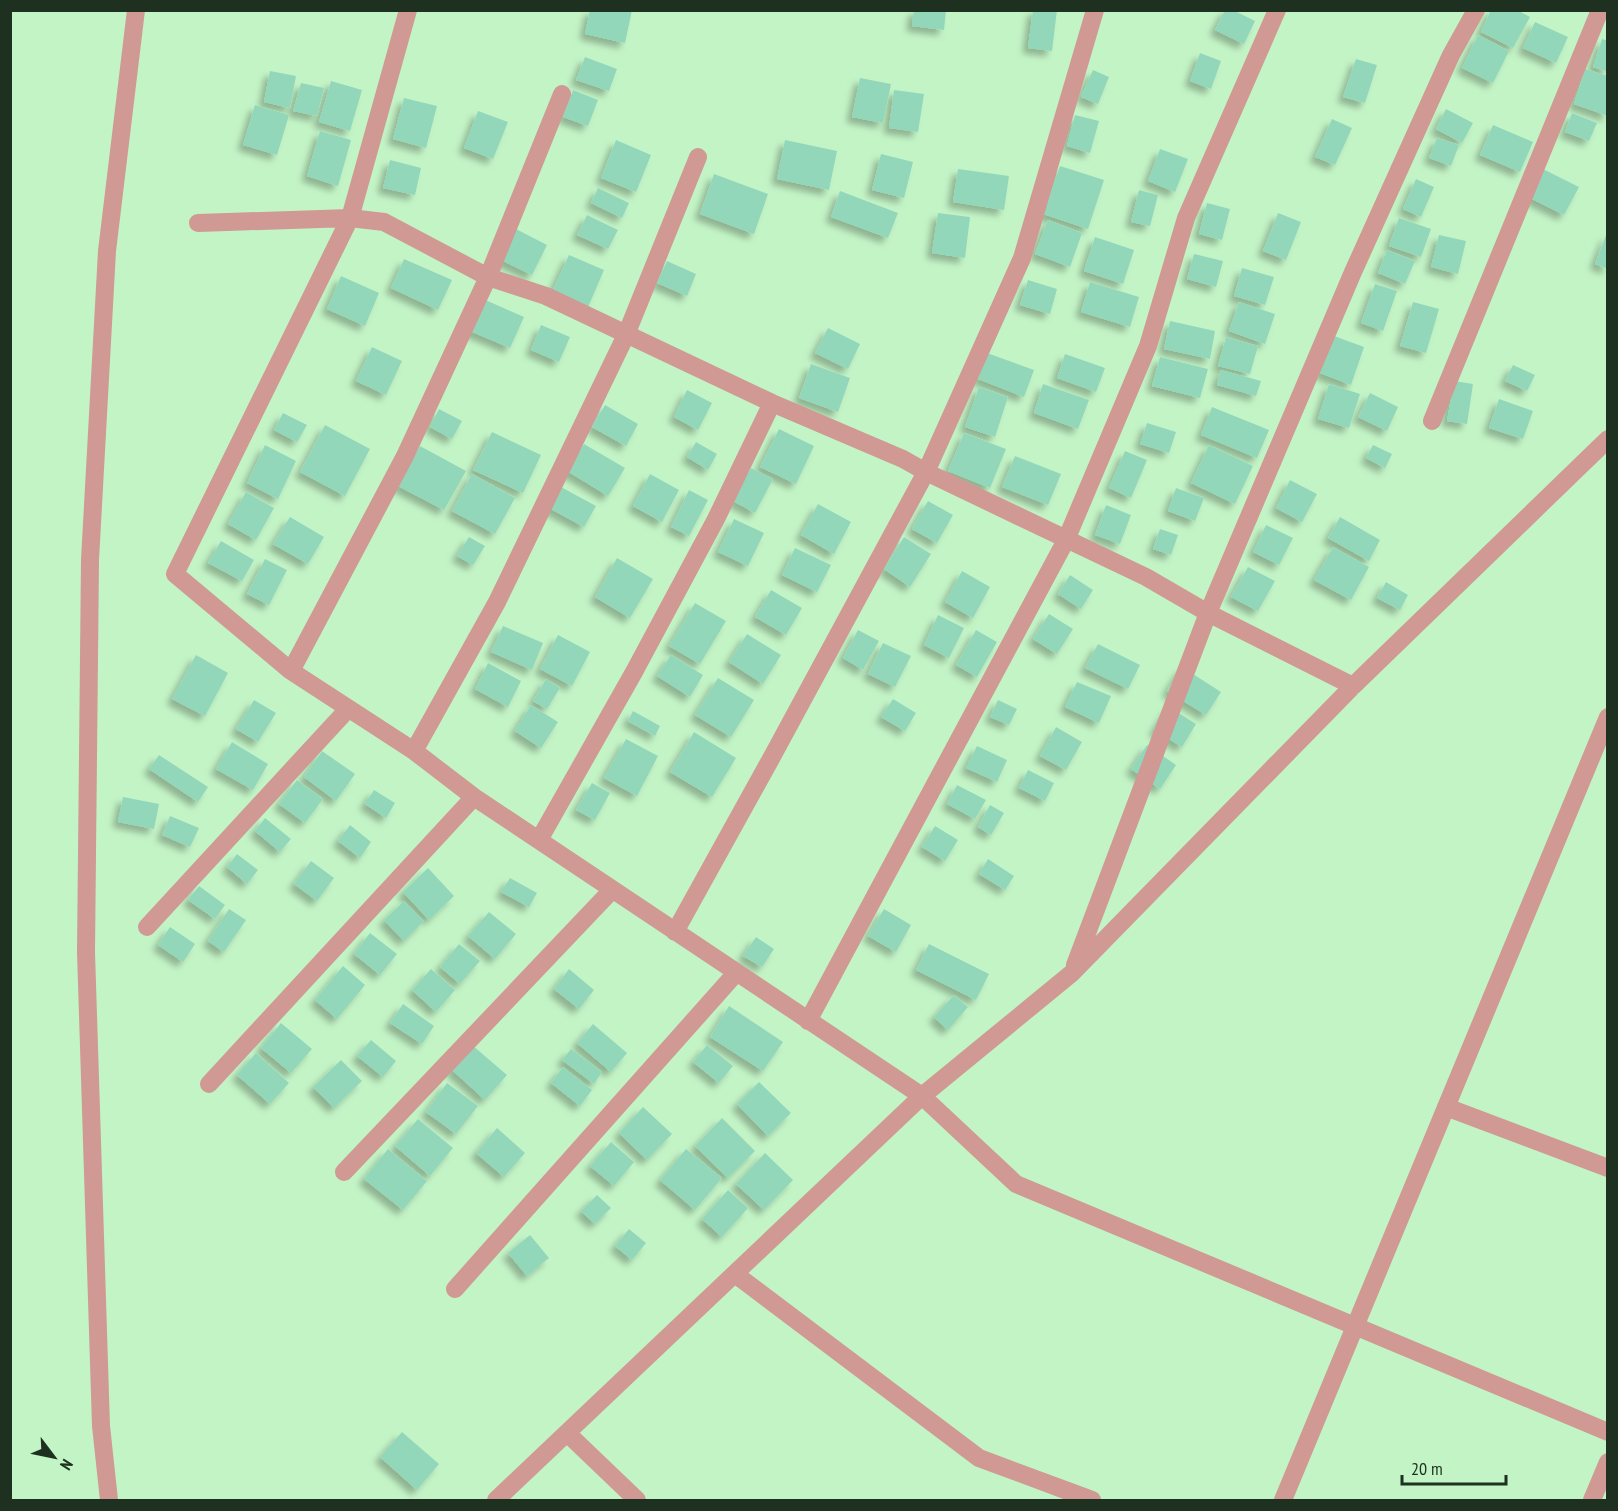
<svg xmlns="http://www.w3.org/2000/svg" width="1618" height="1511" font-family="'PT Sans Narrow',sans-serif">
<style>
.building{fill:#93d7bb;filter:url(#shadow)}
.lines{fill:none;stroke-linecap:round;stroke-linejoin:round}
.minor{stroke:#d09993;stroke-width:18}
</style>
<defs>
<filter id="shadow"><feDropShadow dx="-5.5" dy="5.5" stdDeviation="3" flood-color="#0004"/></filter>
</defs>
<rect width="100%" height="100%" fill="#c3f4c6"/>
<path class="building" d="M590,10H632L625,43L585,34Z
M914,10H946L944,30L912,26Z
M1033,10H1057L1052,51L1028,48Z
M1225,10H1233L1255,21L1244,44L1215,30Z
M1491,10H1517L1530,17L1513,48L1481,32Z
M1535,22L1568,37L1556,63L1523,48Z
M1478,35L1509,51L1493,83L1462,68Z
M1602,39L1608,41V72L1593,67Z
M1200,53L1221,61L1211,89L1190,81Z
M585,57L617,69L609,91L576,80Z
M1356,59L1377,65L1365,103L1343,97Z
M1585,69L1608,76V116L1574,104Z
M1093,70L1109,77L1098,104L1081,97Z
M270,71L296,76L290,108L264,102Z
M860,78L891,84L883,123L852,117Z
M331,81L362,90L350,131L319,122Z
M301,83L324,88L317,116L293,111Z
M573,90L598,100L588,126L563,117Z
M894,90L924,94L918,132L889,128Z
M404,98L437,106L426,148L393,139Z
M255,105L289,115L277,155L243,145Z
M1446,109L1473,123L1462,143L1436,129Z
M478,111L508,122L493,159L464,148Z
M1572,113L1597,123L1589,141L1565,132Z
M1075,115L1099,121L1090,153L1067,146Z
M1332,119L1352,128L1335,165L1315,157Z
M1493,125L1533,142L1520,172L1480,155Z
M320,131L351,140L338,186L307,176Z
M1437,138L1459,145L1451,166L1429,158Z
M616,140L651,155L636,192L601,178Z
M785,140L837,151L829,190L777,179Z
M1160,149L1188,159L1175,192L1148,181Z
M881,154L913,162L904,198L872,190Z
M390,160L421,168L415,195L383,188Z
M1060,166L1104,180L1088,229L1043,214Z
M958,169L1009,176L1004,210L953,202Z
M1543,169L1579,187L1564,215L1530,198Z
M714,174L768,194L754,234L700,214Z
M1416,179L1434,187L1421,217L1403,209Z
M598,188L629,203L622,218L591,203Z
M1139,190L1158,195L1150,226L1131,222Z
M840,191L898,213L888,238L831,217Z
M1207,203L1230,209L1222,240L1199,234Z
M938,213L970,217L965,258L932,253Z
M1278,213L1301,222L1286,260L1263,251Z
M587,215L618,230L608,249L577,235Z
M1399,218L1431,229L1421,257L1389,246Z
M1048,220L1082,233L1070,267L1035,254Z
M516,229L547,245L532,275L501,260Z
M1439,235L1466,241L1458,274L1431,267Z
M1606,235H1608V269L1595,264Z
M1095,237L1134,250L1123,284L1084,271Z
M1387,250L1415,261L1405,284L1378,273Z
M1194,254L1223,261L1216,287L1187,279Z
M569,255L604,270L588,307L552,292Z
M404,259L452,280L438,310L391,288Z
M667,261L696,274L687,296L657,283Z
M1242,268L1274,277L1265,305L1234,296Z
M341,276L379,293L365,326L327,309Z
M1028,280L1057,289L1050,314L1020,305Z
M1090,282L1139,297L1130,327L1081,312Z
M1375,284L1397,291L1383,331L1361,323Z
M483,299L524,317L510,348L470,331Z
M1239,302L1275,314L1265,344L1229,331Z
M1413,302L1439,309L1426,353L1400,346Z
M1170,321L1215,331L1210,359L1164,349Z
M541,325L570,337L559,362L531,350Z
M828,328L860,344L848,369L815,353Z
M1334,336L1364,347L1351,385L1320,373Z
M1226,337L1258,346L1250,374L1218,366Z
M372,347L402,361L386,395L356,381Z
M987,353L1034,370L1024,397L978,379Z
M1065,354L1105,368L1096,392L1057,378Z
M1160,357L1208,369L1200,398L1152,386Z
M811,364L850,378L838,412L799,398Z
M1513,365L1535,375L1527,391L1505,381Z
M1221,370L1261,381L1256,396L1217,385Z
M1454,381L1473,384L1467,424L1447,421Z
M1043,384L1089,400L1078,429L1034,413Z
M1329,384L1360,394L1349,428L1318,419Z
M979,387L1008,397L995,437L965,427Z
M687,390L712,403L698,430L674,417Z
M1370,393L1398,407L1387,431L1358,417Z
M1499,399L1533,411L1523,439L1489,428Z
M605,405L638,424L626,446L592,427Z
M1212,407L1269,430L1257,458L1201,435Z
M439,409L462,421L452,439L430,427Z
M283,413L307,425L297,442L274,430Z
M1147,423L1176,432L1169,453L1140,444Z
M325,425L370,449L345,496L300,472Z
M779,429L814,446L796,484L760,467Z
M492,432L541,455L523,493L473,470Z
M964,433L1006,449L990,488L948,471Z
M696,442L717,454L708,470L687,457Z
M584,444L625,468L608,496L567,471Z
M265,445L296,461L278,499L247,483Z
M1209,445L1253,466L1235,504L1191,483Z
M1373,445L1392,454L1385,468L1366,458Z
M420,446L466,471L444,510L398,486Z
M1125,451L1147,460L1131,498L1109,488Z
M1015,456L1061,474L1048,505L1002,487Z
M751,468L773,479L755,513L733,501Z
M472,474L515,498L495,534L452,511Z
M650,474L679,490L662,522L633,506Z
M1290,480L1317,494L1302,522L1276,508Z
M561,487L596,506L584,527L549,508Z
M1176,488L1204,498L1195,521L1168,511Z
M689,490L708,500L689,536L671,527Z
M246,492L274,508L256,540L228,524Z
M928,501L953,515L937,543L912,529Z
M818,504L851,522L834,554L801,535Z
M1106,505L1131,515L1120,544L1095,535Z
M290,517L324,537L308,564L273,544Z
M1340,517L1380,540L1369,561L1328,538Z
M734,519L764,533L748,566L718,552Z
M1266,525L1293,538L1279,565L1253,552Z
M1160,529L1178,535L1171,555L1153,549Z
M469,537L485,546L473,565L457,556Z
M904,537L931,554L910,587L884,569Z
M221,541L254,560L242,581L208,563Z
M1333,547L1369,567L1351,600L1314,580Z
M795,548L831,565L817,592L782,575Z
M617,558L653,579L630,618L595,597Z
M265,559L287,570L269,605L247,594Z
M1248,567L1275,581L1258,611L1231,597Z
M962,571L990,587L973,618L945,602Z
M1070,575L1093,590L1081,609L1058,594Z
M1386,582L1408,595L1400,610L1377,598Z
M771,590L802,608L786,635L755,617Z
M695,603L726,621L700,664L669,646Z
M1049,614L1073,629L1057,654L1033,639Z
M938,615L964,628L949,658L924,645Z
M503,626L543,643L532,670L491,652Z
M858,630L879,641L863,670L843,658Z
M976,630L997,642L977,677L956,665Z
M747,634L781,655L763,684L729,662Z
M558,635L590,652L572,686L540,669Z
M883,643L911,656L895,687L868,674Z
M1098,644L1140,665L1128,689L1085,668Z
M196,655L228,673L205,716L172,699Z
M671,655L703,675L690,697L657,676Z
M488,663L521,681L508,707L475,689Z
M1182,667L1221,692L1206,715L1167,691Z
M718,678L754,700L731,737L695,715Z
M546,679L560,688L547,709L533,701Z
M1077,682L1111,696L1099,723L1065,707Z
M893,699L916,713L905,731L881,717Z
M254,700L276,713L258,742L236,729Z
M998,700L1017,709L1009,725L990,717Z
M531,705L558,722L541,748L515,731Z
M1169,707L1196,724L1182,747L1154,730Z
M633,711L660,726L655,736L628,721Z
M1056,727L1082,742L1066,770L1040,756Z
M694,732L736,758L712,797L670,772Z
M626,739L658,756L637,796L604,778Z
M232,742L268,764L253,790L216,769Z
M1147,745L1176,765L1160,789L1131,769Z
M977,746L1007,760L997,782L966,768Z
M322,751L355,774L336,801L304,777Z
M159,755L208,787L198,802L149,769Z
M1028,770L1054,783L1045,801L1019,788Z
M297,780L323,799L305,823L279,804Z
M592,783L610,793L595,820L576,810Z
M957,785L986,800L975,819L947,804Z
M374,790L395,803L386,818L365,804Z
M123,797L159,804L154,829L118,822Z
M990,805L1004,813L991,835L978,827Z
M170,816L199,828L190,847L162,835Z
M265,818L291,839L280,852L255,831Z
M350,825L371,842L360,858L338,841Z
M935,826L958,840L945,861L922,847Z
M237,854L258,870L247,884L227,867Z
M988,859L1014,876L1005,890L979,874Z
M311,861L334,878L317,901L294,884Z
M428,868L454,896L429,920L403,892Z
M510,878L537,893L529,907L501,892Z
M199,886L225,905L215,919L188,900Z
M404,901L424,921L404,941L384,920Z
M229,909L246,920L224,952L208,941Z
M884,909L911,925L896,952L868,936Z
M489,912L516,934L495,959L468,936Z
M170,927L195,944L183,962L158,945Z
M370,933L397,954L380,975L354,954Z
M756,937L774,949L762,967L743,956Z
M459,944L480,961L460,984L440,967Z
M929,944L989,974L976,1000L916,970Z
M343,966L365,985L337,1019L315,1000Z
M431,969L455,990L436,1012L412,990Z
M569,969L594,990L579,1009L554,989Z
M954,995L968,1007L948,1030L934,1017Z
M403,1004L434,1026L422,1044L390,1023Z
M729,1006L783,1042L763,1071L710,1037Z
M281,1023L312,1049L291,1073L261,1048Z
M593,1024L627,1053L611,1072L577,1043Z
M371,1040L396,1061L383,1077L357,1056Z
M472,1045L507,1075L485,1100L451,1069Z
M707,1045L733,1066L719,1083L693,1062Z
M571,1049L602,1072L594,1084L562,1060Z
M256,1053L289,1083L270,1104L237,1075Z
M341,1060L362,1081L334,1108L313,1087Z
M563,1067L592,1090L580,1106L551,1083Z
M759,1082L791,1113L768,1136L737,1104Z
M447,1083L478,1106L456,1134L426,1112Z
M643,1107L672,1134L647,1160L619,1133Z
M722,1118L755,1151L728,1178L695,1146Z
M418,1119L453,1148L430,1176L395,1146Z
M497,1128L525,1153L504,1177L476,1153Z
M611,1142L634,1162L614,1186L590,1166Z
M388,1149L427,1181L403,1210L364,1179Z
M686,1149L722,1178L695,1210L660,1180Z
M765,1153L793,1180L764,1210L736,1184Z
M728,1190L748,1208L722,1237L702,1219Z
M597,1195L611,1208L595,1224L581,1211Z
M629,1229L646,1243L632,1260L615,1246Z
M530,1235L549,1258L527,1276L508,1253Z
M402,1432L439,1464L417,1490L380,1457Z"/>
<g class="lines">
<path class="minor" d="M408,10L350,218L175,574L291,671L414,751L474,797L922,1096L1016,1184L1608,1432
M198,223L350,218L384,222L488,277L546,296L772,403L903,459L926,472L1146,577L1208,613L1353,686
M1432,421L1600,10
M291,671L405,456L488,277L562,94
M414,751L497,602L626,335L698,157
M539,840L634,672L716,519L772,403
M147,927L348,709
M675,932L773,755L926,472L1022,258L1095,10
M1075,965L1208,613L1353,272L1451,55L1476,10
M808,1021L1066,540L1148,346L1186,218L1277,10
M209,1084L474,797
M1446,1107L1608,1168
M344,1172L612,890
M735,1274L979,1458L1092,1500
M455,1289L736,973
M567,1433L637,1500
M109,1500L101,1426L86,952L90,560L107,251L136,10
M496,1500L922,1096L1072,973L1353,686L1608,439
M1283,1500L1608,717
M1592,1500L1608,1462"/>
</g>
<rect width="1618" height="1511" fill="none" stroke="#1e3120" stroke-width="24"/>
<g transform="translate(54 1457) rotate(122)" stroke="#c3f4c6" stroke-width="4.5" paint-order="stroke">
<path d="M0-4.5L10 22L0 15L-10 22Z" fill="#1e3120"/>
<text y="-9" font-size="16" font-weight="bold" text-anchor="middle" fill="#1e3120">N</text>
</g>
<path d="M1402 1475v9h104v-9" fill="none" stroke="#1e3120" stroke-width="3"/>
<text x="1411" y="1475" font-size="18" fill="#1e3120" stroke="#c3f4c6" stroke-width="4.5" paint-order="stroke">20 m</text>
</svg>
